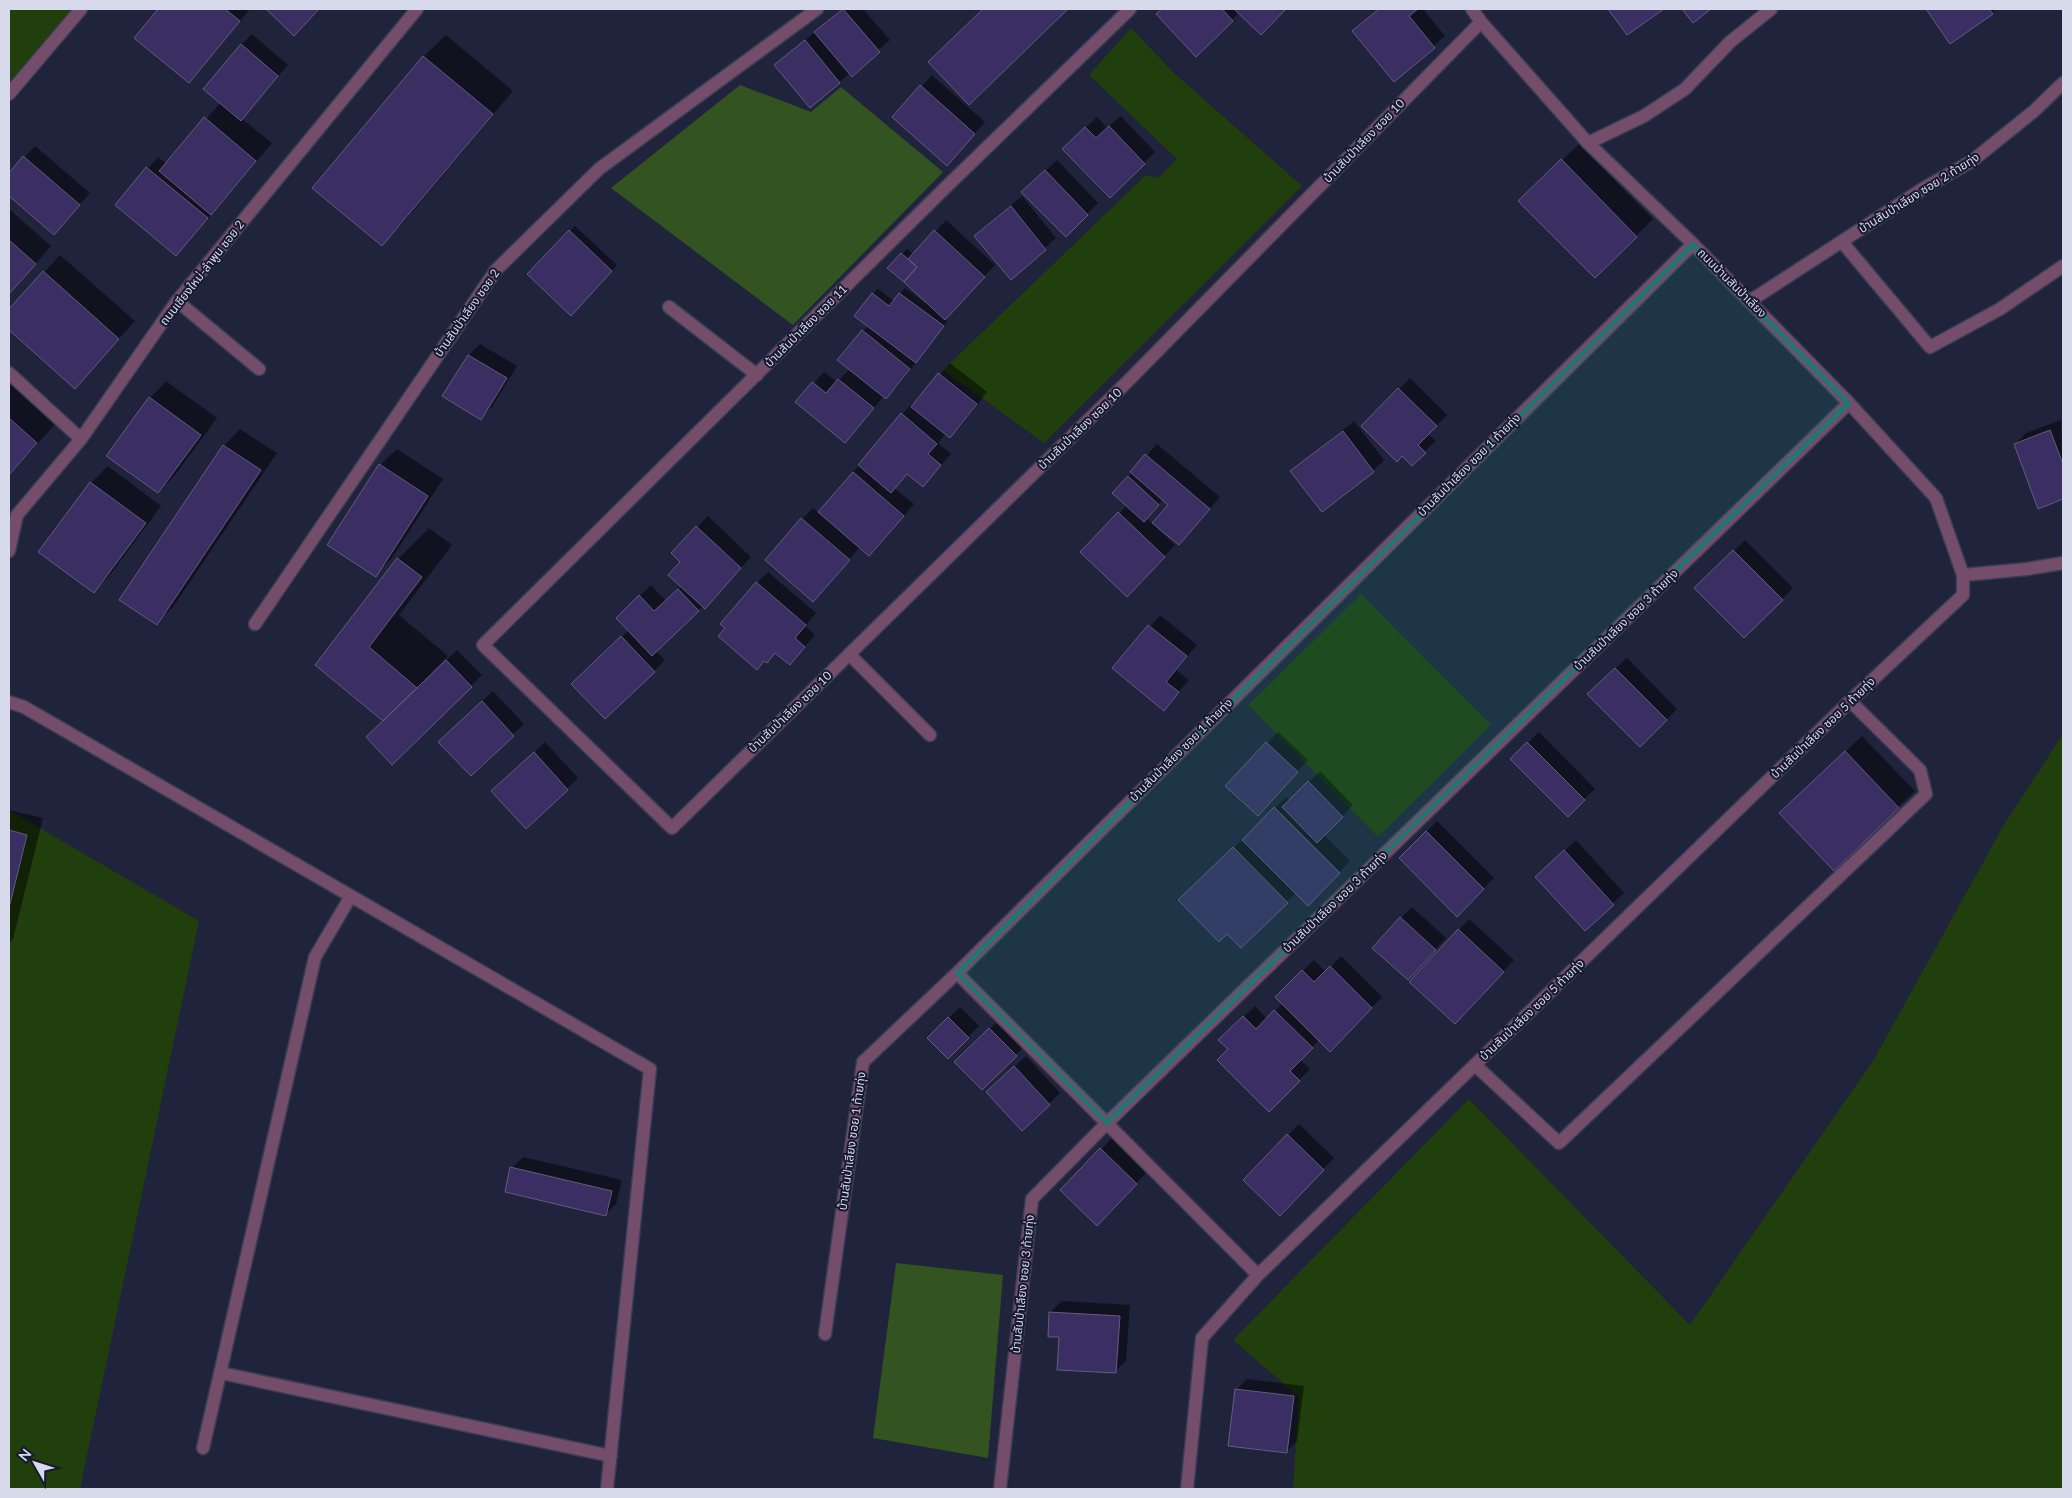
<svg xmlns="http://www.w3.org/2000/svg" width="2072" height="1498" font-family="Lato,'Noto Sans Thai',sans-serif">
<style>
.green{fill:#203f0c}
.forest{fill:#335420}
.shadow{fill:#0007;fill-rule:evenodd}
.building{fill:#3b2e62;stroke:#625d7a}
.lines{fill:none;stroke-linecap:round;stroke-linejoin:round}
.minor-casing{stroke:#393d54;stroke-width:15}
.minor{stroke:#734d6a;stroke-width:12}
.marked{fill:#197b74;fill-opacity:0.2;stroke:#197b74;stroke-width:4;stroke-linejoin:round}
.labels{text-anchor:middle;stroke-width:4;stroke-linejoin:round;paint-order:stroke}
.street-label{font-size:12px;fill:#d6daea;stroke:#171931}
</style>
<rect width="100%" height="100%" fill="#20233c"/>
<path class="green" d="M9,9H73L9,83Z
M1131,28L1174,73L1302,186L1044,443L943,370L1146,175L1158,178L1177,159L1089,75Z
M1361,594L1491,725L1378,837L1248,705Z
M2063,734V1489H1293L1299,1397L1233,1340L1469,1099L1690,1325L1873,1061L2005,823Z
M9,810L199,921L80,1489H9Z"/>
<path class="forest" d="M740,85L811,112L841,87L943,172L793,325L611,188Z
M896,1263L1003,1275L988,1458L873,1438Z"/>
<path class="shadow" d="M160,9H250L189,82L136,38Z
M842,9H863L890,40L839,82L776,65Z
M984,9H1066L969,103L929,62Z
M1163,9H1285L1261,33L1239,13L1196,55L1157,14Z
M1379,9H1423L1445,36L1394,80L1354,31Z
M1610,9H1662L1627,33Z
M1928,9H1997L1951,42Z
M252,34L288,65L241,118L272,143L187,243L117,205L158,157L167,164L221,102L241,45Z
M446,35L513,91L404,222L382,244L314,187L424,56Z
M932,75L985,122L958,153L894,117Z
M1121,116L1155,152L1110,196L1064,149L1097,117L1107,128Z
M1579,144L1653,219L1595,277L1520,201Z
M35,146L90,193L54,234L9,194V174Z
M1057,160L1098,203L1066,235L1023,192Z
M1022,196L1056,238L1011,278L987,226Z
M9,209L51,246L9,294Z
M946,220L995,265L945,318L948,320L897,387L886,398L884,396L845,442L797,402L824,372L837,382L850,369L863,331L868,326L872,294L878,289L894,301L905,288L925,303L926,301L889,268L907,249L914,255Z
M575,226L617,265L571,314L529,274Z
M60,255L135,321L75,387L9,329V311Z
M480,344L517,366L492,407L481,418L444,396L469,355Z
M950,363L987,392L961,426L950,437L946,433L938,443L951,454L933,474L908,473L894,488L914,504L880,544L860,547L824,589L802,519L813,508L819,513L902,414L913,403L914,405Z
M9,376L58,421L9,476Z
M1410,378L1447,415L1428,434L1436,441L1412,464L1363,426Z
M166,381L217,418L175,475L158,492L150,398Z
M2061,420L2063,498L2039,507L2015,444L2026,433Z
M1354,421L1384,460L1373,471H1292Z
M240,429L277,453L173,607L157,623L224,446Z
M1157,444L1220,497L1189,533L1160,527L1158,529L1175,545L1137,584L1082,552L1127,505L1113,493ZM1163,499L1169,505L1153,524L1146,518Z
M397,449L443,479L392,558L375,575L380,465Z
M108,466L161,506L110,575L93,592L91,483Z
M708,516L751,557L715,596L703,606L656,651L665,660L654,671L584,673L629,630L617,618L651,585L666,601L682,586V562L672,553Z
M429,528L452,545L399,615L448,656L432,672L433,673L457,650L482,675L392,763L393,713L317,665L398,559Z
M1745,540L1793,588L1744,636L1696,588Z
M768,572L816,613L805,626L815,635L789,664L776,652L757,668L727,628L757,583Z
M1160,615L1197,645L1176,670L1189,680L1164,709L1114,668Z
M1627,658L1677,709L1640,746L1589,694Z
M493,691L524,724L471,774L451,731Z
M1278,732L1308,760L1268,803L1227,786Z
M1539,732L1595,789L1568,815L1511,759Z
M1862,736L1915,791L1898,807L1798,797Z
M545,742L578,778L526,827L504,780Z
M1320,771L1353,805L1324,835L1350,861L1308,904L1296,893L1241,947L1191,889L1286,797L1290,801Z
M9,810L43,818L13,939L9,943Z
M1437,821L1494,878L1457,915L1400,858Z
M1576,840L1624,893L1585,929L1548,866Z
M1412,907L1446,938L1419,968L1401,918Z
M1469,919L1514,960L1466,1012L1459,930Z
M1341,956L1382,997L1330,1050L1319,1040L1300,1060L1310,1069L1269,1110L1230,1049L1220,1040L1255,1006L1267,1019L1283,1003L1277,997L1314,960L1326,972Z
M960,1007L979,1026L948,1057L929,1038Z
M1001,1018L1027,1044L982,1088L956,1062Z
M1026,1056L1060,1093L1022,1130L999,1081Z
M1299,1124L1334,1158L1291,1203L1244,1180Z
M1112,1138L1147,1172L1108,1213L1062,1190Z
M523,1157L622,1180L616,1204L605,1215L512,1168Z
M1062,1301L1130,1305L1126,1361L1115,1372L1060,1336H1049L1050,1312Z
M1247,1379L1304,1386L1297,1441L1286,1452L1236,1390Z"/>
<path class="building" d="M158,9H225L240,21L189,83L134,38Z
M266,9H319L294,36Z
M843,9L880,52L852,77L814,32Z
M983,9H1068L969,105L928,62Z
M1162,9H1222L1233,21L1196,57L1156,14Z
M1234,9H1286L1261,35Z
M1379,9H1418L1409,16L1435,48L1394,82L1352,31Z
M1608,9H1664L1627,35Z
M1682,9H1711L1693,23Z
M1926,9H1989L1993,14L1950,44Z
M805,40L840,83L810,108L774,65Z
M241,44L278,76L241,121L203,89Z
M423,56L493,114L382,246L312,188Z
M920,85L975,134L947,166L892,117Z
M204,117L256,161L211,215L159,171Z
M1109,126L1145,164L1110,198L1062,149L1085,127L1096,138Z
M23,156L80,205L54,235L9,196V173Z
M1561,159L1637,237L1595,278L1518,201Z
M146,167L208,218L176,256L115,205Z
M1045,170L1088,215L1066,237L1021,192Z
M1011,206L1046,250L1011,280L974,236Z
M569,230L612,271L571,316L527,274Z
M934,230L985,277L945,320L904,282L917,267L908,259Z
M9,240L36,264L9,294Z
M901,253L917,267L904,282L887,268Z
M43,271L119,339L75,389L9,330V309Z
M872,293L889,306L899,293L944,326L916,363L854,316Z
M862,330L910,369L886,399L837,360Z
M468,355L507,378L481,420L442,396Z
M938,373L977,404L950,438L911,407Z
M838,379L874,408L845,443L795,402L812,382L826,393Z
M1398,388L1437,426L1418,445L1426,453L1412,466L1402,456L1397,462L1361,426Z
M149,397L201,435L158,493L106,456Z
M901,413L937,444L928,454L941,465L923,487L907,474L891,493L858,465Z
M9,418L37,443L9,475Z
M2050,430L2063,464V499L2038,509L2014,444Z
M1343,431L1374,472L1322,512L1290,471Z
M223,445L261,470L157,625L119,600Z
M1145,454L1210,509L1179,545L1152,523L1168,505L1130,472Z
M379,464L428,496L376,577L327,545Z
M853,472L904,516L869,556L818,512Z
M1128,476L1159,505L1144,522L1112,493Z
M90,482L146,523L94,593L38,552Z
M1118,512L1165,557L1127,597L1080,552Z
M801,518L850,560L813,602L765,560Z
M696,526L741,568L705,609L668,575L680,562L671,553Z
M1733,550L1783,600L1744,638L1694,588Z
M397,558L422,577L369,647L417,688L383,721L315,665Z
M756,582L806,625L795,638L805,647L790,665L775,653L767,663L764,661L757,670L718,636L725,628L720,624Z
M678,589L699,611L652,656L616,618L639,595L654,611Z
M1148,625L1187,656L1166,682L1179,692L1164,711L1112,668Z
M621,636L655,672L605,719L571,684Z
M446,660L472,687L392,765L366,737Z
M1615,668L1667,720L1640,747L1587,694Z
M482,701L514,736L471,776L438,742Z
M1266,742L1298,772L1258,816L1225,786Z
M1527,742L1585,800L1568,817L1510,759Z
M1845,751L1899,808L1834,871L1779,813Z
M534,752L568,790L526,829L491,791Z
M1308,781L1343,817L1317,843L1282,807Z
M1274,807L1340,873L1308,906L1242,840Z
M9,830L27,835L9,908Z
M1426,831L1484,889L1457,917L1399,858Z
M1233,847L1288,903L1241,948L1227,934L1219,942L1178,900Z
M1564,850L1614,905L1585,931L1535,877Z
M1400,917L1436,950L1408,980L1372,948Z
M1458,929L1504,972L1455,1024L1409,982Z
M1330,966L1372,1008L1330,1052L1275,997L1302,970L1314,982Z
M1274,1010L1313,1048L1290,1071L1300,1081L1269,1112L1217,1060L1228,1049L1218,1040L1243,1016L1256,1029Z
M948,1017L969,1038L948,1059L927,1038Z
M989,1028L1017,1056L982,1090L954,1062Z
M1014,1066L1050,1105L1022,1131L986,1092Z
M1287,1134L1324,1170L1280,1216L1243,1180Z
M1100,1148L1137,1184L1097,1226L1060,1190Z
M510,1167L612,1191L606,1216L505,1192Z
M1049,1312L1120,1316L1116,1373L1057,1370L1059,1337H1048Z
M1235,1389L1294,1396L1287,1453L1228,1446Z"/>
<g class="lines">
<g class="minor-casing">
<path id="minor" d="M1130,9L945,188L483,645L672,828L1128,381L1481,22
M9,94L81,9
M1588,143L1644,116L1685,89L1730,42L1771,9
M1842,242L1930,347L2000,309L2063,266
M177,301L259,369
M1750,301L1924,188L1972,161L2034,111L2063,83
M669,307L757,375
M9,373L81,439
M9,551L17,515L81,439L177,301L417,9
M1963,575L2027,569L2063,563
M255,624L496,270L599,169L817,9
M849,654L930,735
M9,702L24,707L650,1069L607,1489
M957,973L1258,1275
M1475,1065L1559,1143L1926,794L1920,770L1850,701
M825,1334L863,1062L957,973L1693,244
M221,1373L611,1456
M203,1448L315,957L351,896
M1000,1489L1032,1199L1107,1123L1849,403
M1187,1489L1202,1338L1258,1275L1850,701L1963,595V575L1936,498L1849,403L1693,244L1588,143L1481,22L1472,9"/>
</g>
<use href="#minor" class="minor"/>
</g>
<path class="marked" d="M1693,244L1849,403L1107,1123L957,973Z"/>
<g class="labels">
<g class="street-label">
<text transform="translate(1364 141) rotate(-46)" y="4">บ้านสันป่าเลียง ซอย 10</text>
<text transform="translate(1919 193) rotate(-32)" y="4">บ้านสันป่าเลียง ซอย 2 ท้ายทุ่ง</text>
<text transform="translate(202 273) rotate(-52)" y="4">ถนนเชียงใหม่-ลำพูน ซอย 2</text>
<text transform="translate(1732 283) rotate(45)" y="4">ถนนบ้านสันป่าเลียง</text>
<text transform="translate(467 313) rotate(-55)" y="4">บ้านสันป่าเลียง ซอย 2</text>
<text transform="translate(806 326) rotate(-45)" y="4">บ้านสันป่าเลียง ซอย 11</text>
<text transform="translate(1080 429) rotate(-44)" y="4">บ้านสันป่าเลียง ซอย 10</text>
<text transform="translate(1469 465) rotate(-45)" y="4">บ้านสันป่าเลียง ซอย 1 ท้ายทุ่ง</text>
<text transform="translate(1626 620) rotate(-44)" y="4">บ้านสันป่าเลียง ซอย 3 ท้ายทุ่ง</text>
<text transform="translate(790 712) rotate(-44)" y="4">บ้านสันป่าเลียง ซอย 10</text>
<text transform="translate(1823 728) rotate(-44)" y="4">บ้านสันป่าเลียง ซอย 5 ท้ายทุ่ง</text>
<text transform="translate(1181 750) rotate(-45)" y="4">บ้านสันป่าเลียง ซอย 1 ท้ายทุ่ง</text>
<text transform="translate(1335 902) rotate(-44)" y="4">บ้านสันป่าเลียง ซอย 3 ท้ายทุ่ง</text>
<text transform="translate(1532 1010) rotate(-44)" y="4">บ้านสันป่าเลียง ซอย 5 ท้ายทุ่ง</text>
<text transform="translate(852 1141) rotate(-82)" y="4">บ้านสันป่าเลียง ซอย 1 ท้ายทุ่ง</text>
<text transform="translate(1023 1284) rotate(-84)" y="4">บ้านสันป่าเลียง ซอย 3 ท้ายทุ่ง</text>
</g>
</g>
<rect width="2072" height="1498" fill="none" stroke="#d6daea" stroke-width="20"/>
<g transform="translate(35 1463) rotate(309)" stroke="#171931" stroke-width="4" paint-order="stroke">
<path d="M0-4L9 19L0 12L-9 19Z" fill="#d6daea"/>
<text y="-8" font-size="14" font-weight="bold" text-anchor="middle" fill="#d6daea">N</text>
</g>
</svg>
